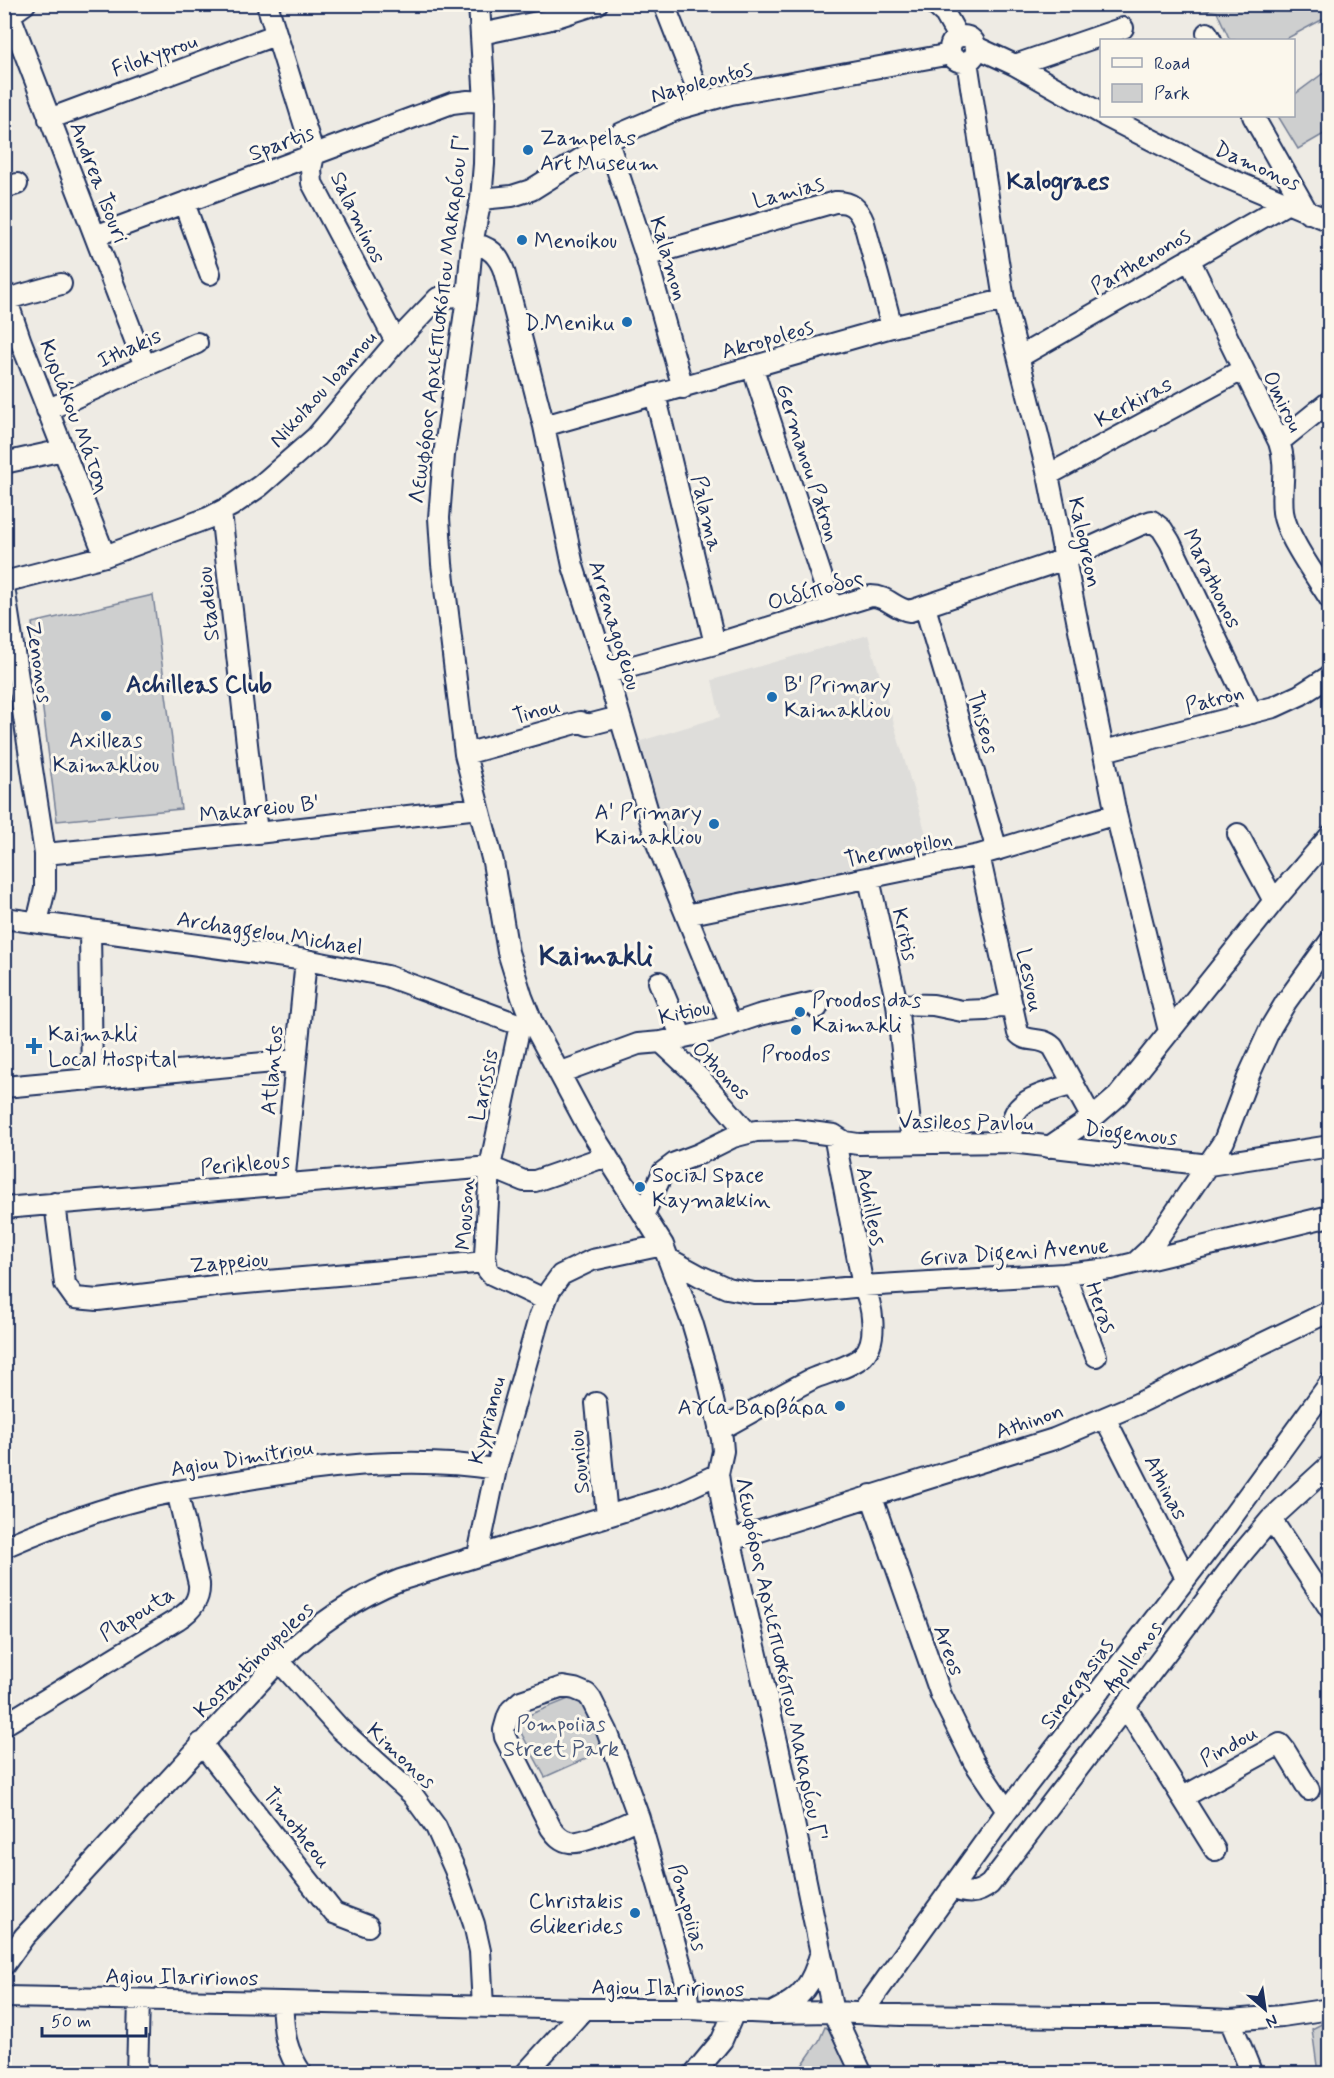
<svg xmlns="http://www.w3.org/2000/svg" width="1334" height="2078" font-family="Mynerve,sans-serif">
<style>
.built{fill:#deddda}
.green{fill:#cecfcf;stroke:#747f96;stroke-width:1.5}
.lines{fill:none;stroke-linecap:round;stroke-linejoin:round}
.minor-casing{stroke:#1b2f5e;stroke-width:24}
.minor{stroke:#fbf7ec;stroke-width:20}
.poi-dot{fill:#1f6fb2;stroke:#fbf7ec;stroke-width:2}
.labels{text-anchor:middle;stroke-width:6;stroke-linejoin:round;paint-order:stroke}
.street-label{font-size:22px;fill:#1b2f5e;stroke:#fbf7ec}
.poi-label{font-size:22px;fill:#1b2f5e;stroke:#fbf7ec;text-anchor:start}
.park-label{font-size:22px;fill:#48577a;stroke:#fbf7ec}
.neighbourhood-label{font-size:24px;font-weight:bold;fill:#1b2f5e;stroke:#fbf7ec}
.district-label{font-size:28px;font-weight:bold;fill:#1b2f5e;stroke:#fbf7ec}
</style>
<rect width="100%" height="100%" fill="#eeebe4"/>
<filter id="ink" filterUnits="userSpaceOnUse"><feTurbulence type="fractalNoise" baseFrequency=".0167" numOctaves="2"/><feDisplacementMap in="SourceGraphic" scale="12" xChannelSelector="R" yChannelSelector="G"/><feConvolveMatrix kernelMatrix="1 2 1 2 8 2 1 2 1" color-interpolation-filters="sRGB"/></filter>
<g filter="url(#ink)">
<path class="built" d="M868,635L933,858L689,906L634,743L720,717L712,680Z"/>
<path class="green" d="M1176,5H1329V16L1284,40H1230L1217,12Z
M1329,69V131L1298,149L1278,116H1294V95Z
M153,595L181,809L57,821L32,623Z
M571,1698L587,1703L605,1750L545,1777L519,1729L526,1716Z
M1329,2020V2073H1318L1312,2029Z
M825,2027L831,2030L850,2073L796,2074L819,2041Z"/>
<g class="lines">
<g class="minor-casing">
<path id="minor" d="M267,4L314,155L311,169L312,183L396,342
M479,4L485,102L484,164L481,199L472,244L467,298L444,455L439,518L442,564L465,754L493,862L508,952L522,997L532,1022L587,1125L663,1245L692,1322L705,1366L722,1439L723,1451L718,1474L723,1508L778,1746L833,2012L862,2074
M664,4L702,101
M934,4L945,14L958,37
M10,15L145,366
M4,19L25,4
M1207,33L1211,40
M481,34L547,20L597,4
M950 49a13 13 0 1 1 26 0a13 13 0 1 1-26 0Z
M976,47L1015,65L1102,114
M967,61L1004,300L1048,475L1116,814L1169,1031
M1015,65L1123,28
M1105,116L1225,177L1330,221
M1253,116L1308,213
M49,119L275,35
M608,142L646,256L683,388
M4,188L17,184
M481,199L512,196L531,190L622,133L678,109L731,94L951,54
M184,203L210,274
M95,236L452,103L468,101L485,102
M472,244C489,245 499,256 504,271L544,426L573,566L607,673L658,846L731,1025
M646,256L835,202C851,201 858,208 864,223L892,327
M1189,259L1279,442C1288,468 1280,486 1283,512C1286,536 1317,578 1330,599
M4,292L21,342L105,556
M7,299L61,284
M1019,357L1286,204
M752,366L832,608
M655,394L715,644
M47,410L197,343
M544,426L892,327L1004,300
M1279,442L1330,401
M4,463L63,450
M1048,475L1242,370
M221,512L257,833
M4,582L105,556L208,518L231,506L260,486L316,437L396,342L438,298L456,296L467,298
M4,587L45,854V889L37,922
M925,607L997,850
M607,673L715,644L871,596C888,596 894,609 910,611L1065,559L1140,525L1152,521L1162,529L1170,542L1252,713
M1104,751L1274,707L1300,695L1330,676
M465,754L580,722L588,725L619,717
M1238,834L1274,901
M45,854L257,833L479,808
M979,855L1018,1033C1027,1044 1040,1035 1053,1047L1092,1118
M869,879L897,1004L912,1143
M686,915L979,855L1116,814
M4,918L306,960L387,976L520,1025
M90,930L92,1080
M659,982L682,1038
M897,1004L933,1005L962,1011L986,1010L999,1006L1013,1007
M520,1025L490,1167L485,1255L487,1269L491,1274L546,1300
M661,1042L701,1079L747,1132
M559,1073L638,1044L661,1042L712,1031L759,1015L816,1002L817,1008
M4,1087L296,1060
M1011,1142C1012,1134 1011,1125 1013,1118C1020,1096 1054,1091 1073,1084
M1049,1147L1096,1115L1118,1096L1274,901L1330,836
M284,1184L306,960
M55,1203L65,1284L75,1298L98,1300L223,1285L486,1262
M4,1208L490,1167L524,1181H535L607,1156
M644,1214L663,1172L675,1163L699,1154L733,1137L756,1131L795,1130L834,1135L845,1142L858,1144L1011,1142L1209,1165L1330,1146
M669,1259L700,1276L727,1288L754,1293H795L863,1286L1064,1274L1110,1269L1330,1216
M1135,1263L1151,1248L1224,1141L1249,1075L1271,1027L1286,1002L1330,941
M1064,1274L1096,1356
M596,1403L607,1516
M1105,1418L1186,1578
M719,1430C750,1413 781,1395 812,1379C826,1373 853,1366 863,1356C879,1340 872,1303 863,1286L834,1135
M871,1495L941,1695L974,1762L1007,1811
M1271,1519L1330,1609
M731,1540L1054,1439L1137,1404L1330,1311
M4,1547C59,1523 119,1502 178,1491C204,1486 229,1483 255,1478C334,1465 416,1456 496,1469
M478,1555L496,1469L539,1318L550,1290L561,1275L592,1260L663,1245
M279,1661L340,1729L412,1794L436,1827L455,1870L474,1924L480,1951L483,2007
M1125,1706L1215,1850
M4,1725L178,1619C192,1610 200,1600 199,1584L177,1491
M201,1743L334,1913L368,1926
M1183,1797L1280,1744L1284,1749L1309,1790
M639,1818C625,1824 583,1845 570,1842C561,1841 556,1835 551,1828L505,1737L504,1730L508,1716L511,1710L521,1701L563,1687L575,1689L587,1694L591,1699L607,1731L639,1818L685,1979L689,2009
M951,1888C966,1894 977,1895 990,1884L1239,1557L1271,1519L1330,1465
M4,1965L24,1937L279,1661C315,1626 353,1598 400,1580L669,1497L718,1474
M4,1997L282,2002L584,2009H689L772,2013L833,2012L901,2015L1076,2017H1164L1230,2020L1282,2016L1330,2009
M282,2002C284,2032 284,2048 302,2074
M775,2011C802,1998 812,1984 820,1955
M862,2013L1007,1811L1217,1538L1330,1383
M1230,2020L1252,2074
M137,2074L139,2000
M525,2074L584,2009
M694,2074L722,2040L734,2012"/>
</g>
<use href="#minor" class="minor"/>
</g>
</g>
<g class="poi-dot">
<circle cx="528" cy="150" r="6"/>
<circle cx="522" cy="240" r="6"/>
<circle cx="627" cy="322" r="6"/>
<circle cx="772" cy="697" r="6"/>
<circle cx="106" cy="716" r="6"/>
<circle cx="714" cy="824" r="6"/>
<circle cx="800" cy="1012" r="6"/>
<circle cx="796" cy="1030" r="6"/>
<path d="M31 1037h6v6h6v6h-6v6h-6v-6h-6v-6h6z"/>
<circle cx="640" cy="1187" r="6"/>
<circle cx="840" cy="1406" r="6"/>
<circle cx="635" cy="1913" r="6"/>
</g>
<g class="labels">
<g class="street-label">
<text transform="translate(154 54) rotate(-20)" y="8">Filokyprou</text>
<text transform="translate(701 81) rotate(-16)" y="8">Napoleontos</text>
<text transform="translate(281 142) rotate(-20)" y="8">Spartis</text>
<text transform="translate(1258 165) rotate(24)" y="8">Damonos</text>
<text transform="translate(100 182) rotate(69)" y="8">Andrea Tsouri</text>
<text transform="translate(788 191) rotate(-15)" y="8">Lamias</text>
<text transform="translate(359 217) rotate(64)" y="8">Salaminos</text>
<text transform="translate(670 258) rotate(73)" y="8">Kalamon</text>
<text transform="translate(1140 260) rotate(-30)" y="8">Parthenonos</text>
<text transform="translate(438 319) rotate(-83)" y="8">Λεωφόρος Αρχιεπισκόπου Μακαρίου Γ'</text>
<text transform="translate(767 338) rotate(-16)" y="8">Akropoleos</text>
<text transform="translate(129 347) rotate(-24)" y="8">Ithakis</text>
<text transform="translate(322 388) rotate(-48)" y="8">Nikolaou Ioannou</text>
<text transform="translate(1133 401) rotate(-28)" y="8">Kerkiras</text>
<text transform="translate(1284 401) rotate(64)" y="8">Omirou</text>
<text transform="translate(76 416) rotate(69)" y="8">Κυριάκου Μάτση</text>
<text transform="translate(809 462) rotate(72)" y="8">Germanou Patron</text>
<text transform="translate(708 513) rotate(77)" y="8">Palama</text>
<text transform="translate(1086 542) rotate(78)" y="8">Kalogreon</text>
<text transform="translate(1213 578) rotate(64)" y="8">Marathonos</text>
<text transform="translate(815 589) rotate(-16)" y="8">Οιδίποδος</text>
<text transform="translate(207 604) rotate(-96)" y="8">Stadeiou</text>
<text transform="translate(616 625) rotate(73)" y="8">Arrenagogeiou</text>
<text transform="translate(40 662) rotate(81)" y="8">Zenonos</text>
<text transform="translate(1214 698) rotate(-15)" y="8">Patron</text>
<text transform="translate(536 710) rotate(-15)" y="8">Tinou</text>
<text transform="translate(984 722) rotate(74)" y="8">Thiseos</text>
<text transform="translate(259 808) rotate(-6)" y="8">Makareiou B'</text>
<text transform="translate(898 848) rotate(-12)" y="8">Thermopilon</text>
<text transform="translate(270 932) rotate(9)" y="8">Archaggelou Michael</text>
<text transform="translate(906 934) rotate(77)" y="8">Kritis</text>
<text transform="translate(1031 980) rotate(78)" y="8">Lesvou</text>
<text transform="translate(684 1011) rotate(-12)" y="8">Kitiou</text>
<text transform="translate(271 1070) rotate(-85)" y="8">Atlantos</text>
<text transform="translate(722 1070) rotate(46)" y="8">Othonos</text>
<text transform="translate(483 1085) rotate(-78)" y="8">Larissis</text>
<text transform="translate(966 1121) rotate(1)" y="8">Vasileos Pavlou</text>
<text transform="translate(1131 1132) rotate(6)" y="8">Diogenous</text>
<text transform="translate(245 1163) rotate(-5)" y="8">Perikleous</text>
<text transform="translate(872 1206) rotate(79)" y="8">Achilleos</text>
<text transform="translate(464 1214) rotate(-87)" y="8">Mouson</text>
<text transform="translate(1014 1251) rotate(-4)" y="8">Griva Digeni Avenue</text>
<text transform="translate(229 1261) rotate(-5)" y="8">Zappeiou</text>
<text transform="translate(1102 1307) rotate(70)" y="8">Heras</text>
<text transform="translate(486 1420) rotate(-75)" y="8">Kyprianou</text>
<text transform="translate(1029 1420) rotate(-19)" y="8">Athinon</text>
<text transform="translate(242 1457) rotate(-9)" y="8">Agiou Dimitriou</text>
<text transform="translate(578 1462) rotate(-96)" y="8">Souniou</text>
<text transform="translate(1167 1487) rotate(63)" y="8">Athinas</text>
<text transform="translate(136 1613) rotate(-32)" y="8">Plapouta</text>
<text transform="translate(950 1650) rotate(70)" y="8">Areos</text>
<text transform="translate(1132 1656) rotate(-53)" y="8">Apollonos</text>
<text transform="translate(253 1659) rotate(-44)" y="8">Kostantinoupoleos</text>
<text transform="translate(782 1659) rotate(78)" y="8">Λεωφόρος Αρχιεπισκόπου Μακαρίου Γ'</text>
<text transform="translate(1076 1683) rotate(-53)" y="8">Sinergasias</text>
<text transform="translate(1228 1745) rotate(-29)" y="8">Pindou</text>
<text transform="translate(402 1755) rotate(43)" y="8">Kimonos</text>
<text transform="translate(298 1827) rotate(52)" y="8">Timotheou</text>
<text transform="translate(689 1907) rotate(74)" y="8">Pompoiias</text>
<text transform="translate(182 1976) rotate(1)" y="8">Agiou Ilaririonos</text>
<text transform="translate(668 1987) rotate(1)" y="8">Agiou Ilaririonos</text>
</g>
<g class="poi-label">
<text x="540" y="145">Zampelas<tspan x="540" dy="25">Art Museum</tspan></text>
<text x="534" y="248">Menoikou</text>
<text x="615" y="330" text-anchor="end">D.Meniku</text>
<text x="784" y="692">B' Primary<tspan x="784" dy="25">Kaimakliou</tspan></text>
<text x="106" y="747" text-anchor="middle">Axilleas<tspan x="106" dy="25">Kaimakliou</tspan></text>
<text x="702" y="819" text-anchor="end">A' Primary<tspan x="702" dy="25">Kaimakliou</tspan></text>
<text x="812" y="1007">Proodos das<tspan x="812" dy="25">Kaimakli</tspan></text>
<text x="48" y="1041">Kaimakli<tspan x="48" dy="25">Local Hospital</tspan></text>
<text x="796" y="1061" text-anchor="middle">Proodos</text>
<text x="652" y="1182">Social Space<tspan x="652" dy="25">Kaymakkin</tspan></text>
<text x="828" y="1414" text-anchor="end">Αγία Βαρβάρα</text>
<text x="623" y="1908" text-anchor="end">Christakis<tspan x="623" dy="25">Glikerides</tspan></text>
</g>
<g class="park-label">
<text x="561" y="1731">Pompoiias<tspan x="561" dy="25">Street Park</tspan></text>
</g>
<g class="neighbourhood-label">
<text x="1058" y="189">Kalograes</text>
<text x="199" y="692">Achilleas Club</text>
</g>
<g class="district-label">
<text x="596" y="965">Kaimakli</text>
</g>
</g>
<rect width="1334" height="2078" fill="none" stroke="#fbf7ec" stroke-width="24"/>
<rect x="12" y="12" width="1310" height="2054" fill="none" stroke="#1b2f5e" stroke-width="2" filter="url(#ink)"/>
<rect x="1100" y="39" width="195" height="78" fill="#fbf7ec" stroke="#a1a7b3" stroke-width="1.5"/>
<rect x="1112" y="58" width="30" height="9" fill="#fbf7ec" stroke="#a1a7b3" stroke-width="1.5"/>
<text x="1154" y="69" font-size="18" fill="#1b2f5e">Road</text>
<rect x="1112" y="84" width="30" height="18" fill="#cecfcf" stroke="#a1a7b3" stroke-width="1.5"/>
<text x="1154" y="99" font-size="18" fill="#1b2f5e">Park</text>
<g transform="translate(1265 2009) rotate(151)" stroke="#fbf7ec" stroke-width="4.5" paint-order="stroke">
<path d="M0-4.5L10 22L0 15L-10 22Z" fill="#1b2f5e"/>
<text y="-9" font-size="16" font-weight="bold" text-anchor="middle" fill="#1b2f5e">N</text>
</g>
<path d="M42 2027v9h104v-9" fill="none" stroke="#1b2f5e" stroke-width="3"/>
<text x="51" y="2027" font-size="18" fill="#1b2f5e" stroke="#fbf7ec" stroke-width="4.5" paint-order="stroke">50 m</text>
</svg>
